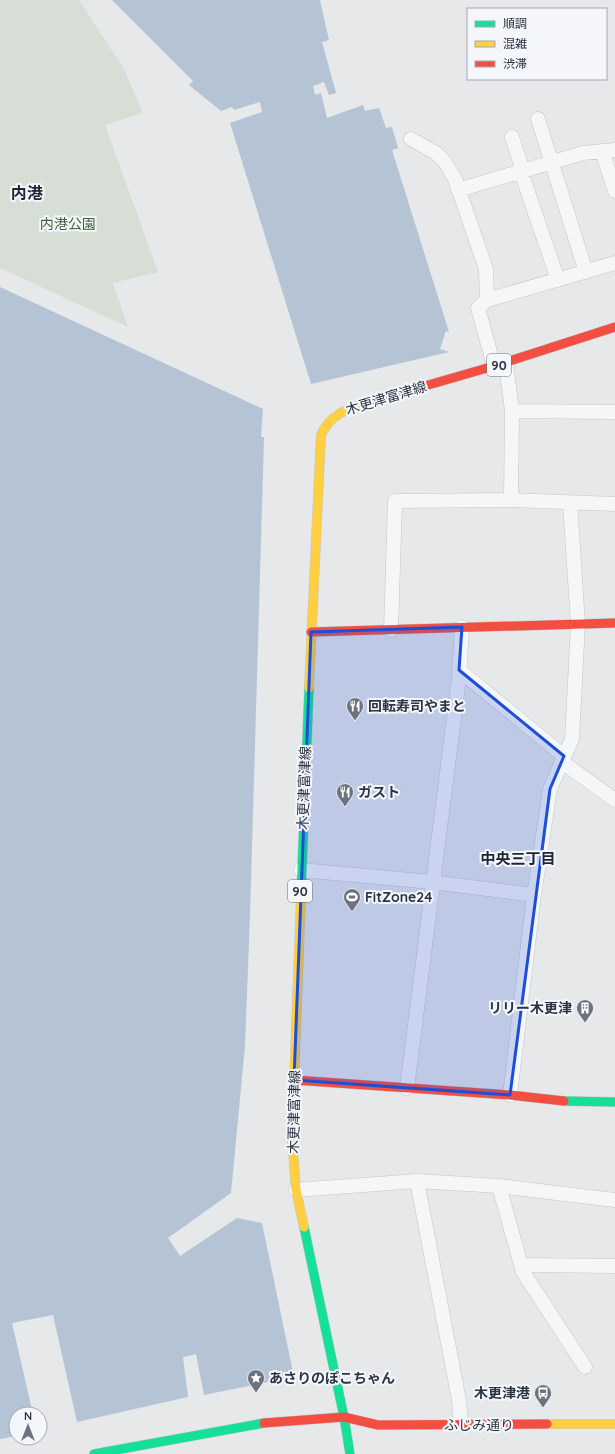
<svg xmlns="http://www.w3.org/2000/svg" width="615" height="1454" font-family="Quicksand,'Noto Sans JP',sans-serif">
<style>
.green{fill:#d6ded6}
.water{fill:#b4c4d5}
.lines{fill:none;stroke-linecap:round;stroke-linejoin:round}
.street-casing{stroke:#c4c6c8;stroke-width:15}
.fast-casing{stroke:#c4c6c8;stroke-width:10}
.slow-casing{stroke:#c4c6c8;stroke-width:10}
.jam-casing{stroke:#c4c6c8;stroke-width:10}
.street{stroke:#f5f6f7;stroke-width:14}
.fast{stroke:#16e098;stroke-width:9}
.slow{stroke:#ffcf43;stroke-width:9}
.jam{stroke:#f24e42;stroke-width:9}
.marked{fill:#1d4ed8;fill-opacity:0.2;stroke:#1d4ed8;stroke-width:3;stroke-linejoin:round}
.labels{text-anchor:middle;stroke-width:4;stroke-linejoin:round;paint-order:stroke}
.shield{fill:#f4f6f9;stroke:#676e7b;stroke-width:1}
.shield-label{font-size:13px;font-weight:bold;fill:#2b3445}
.park-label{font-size:14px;fill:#3f6138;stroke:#f4f6f9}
.street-label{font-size:14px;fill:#2b3445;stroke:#f4f6f9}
.poi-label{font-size:14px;font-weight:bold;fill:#2b3445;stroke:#f4f6f9;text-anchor:start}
.neighbourhood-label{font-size:15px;font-weight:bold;fill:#1d2536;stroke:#f4f6f9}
.quarter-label{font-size:16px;font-weight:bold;fill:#1d2536;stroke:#f4f6f9}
</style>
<rect width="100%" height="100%" fill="#e6e8ea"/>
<path class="green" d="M0,0H79L124,69L143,113L105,125L158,272L113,283L128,327L0,268Z"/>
<path class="water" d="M112,0H320L329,40L322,42L336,93L329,95L324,82L313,86L315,95L321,93L327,118L363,105L365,111L379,108L386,128L392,127L398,148L392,150L449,332L446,331L440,349L449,352L311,384L230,123L262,112L260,102L234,110L232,107L221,111L189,85L193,81Z
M0,287L263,409L261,437H264L250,915L245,1046L231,1193L168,1238L180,1256L237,1218L262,1223L294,1377L204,1395L196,1354L183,1357L188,1397L77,1422L53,1315L12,1323L33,1414H16V1436L0,1439Z"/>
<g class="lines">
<g class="street-casing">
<path id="street" d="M538,119L586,272
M512,137L523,171
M411,139L436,153L445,162L455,179L486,269L487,300L478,308L494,366
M602,151L615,191
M521,172L558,280
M458,190L583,153L615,150
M487,300L615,263
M506,363L512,411L511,500
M512,411L615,412
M391,630L395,501L511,500L615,504
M459,670L564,756
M562,762L615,800
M301,870L432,882L534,895
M407,1088L459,678L462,627
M510,1095L534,895L550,789L572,739L578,624L570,503
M417,1181L459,1400L461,1424
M499,1186L523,1272L585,1367
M296,1190L417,1181L499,1186L615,1200
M521,1265L615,1266"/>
</g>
<g class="fast-casing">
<path id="fast" d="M301,896L309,688
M564,1101L615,1102
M304,1227L344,1417L350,1454
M94,1454L264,1423"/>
</g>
<g class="slow-casing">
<path id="slow" d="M309,688L321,435C331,412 351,408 373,401
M301,896L292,1137L296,1190L304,1227
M547,1424H615"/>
</g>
<g class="jam-casing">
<path id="jam" d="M373,401L494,366L615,327
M311,632L615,623
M294,1080L510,1095L564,1101
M264,1423L344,1417L378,1425L547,1424"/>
</g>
<use href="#street" class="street"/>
<use href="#fast" class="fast"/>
<use href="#slow" class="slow"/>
<use href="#jam" class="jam"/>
</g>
<path class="marked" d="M462,627L459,670L564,756L550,789L510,1095L294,1080L311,632Z"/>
<defs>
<g id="restaurant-pin" transform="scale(0.9)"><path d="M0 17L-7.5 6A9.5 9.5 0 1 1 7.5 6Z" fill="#6c737f" stroke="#f4f6f9"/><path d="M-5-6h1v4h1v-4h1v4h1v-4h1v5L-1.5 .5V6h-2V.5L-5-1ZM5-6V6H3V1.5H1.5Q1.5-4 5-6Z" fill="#fff"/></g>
<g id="stadium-pin" transform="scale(0.9)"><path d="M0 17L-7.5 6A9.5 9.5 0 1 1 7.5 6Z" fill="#6c737f" stroke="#f4f6f9"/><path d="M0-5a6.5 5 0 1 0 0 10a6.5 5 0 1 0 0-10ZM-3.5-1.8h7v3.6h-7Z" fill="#fff"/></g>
<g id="building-pin" transform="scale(0.9)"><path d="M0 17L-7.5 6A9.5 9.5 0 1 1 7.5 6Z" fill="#6c737f" stroke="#f4f6f9"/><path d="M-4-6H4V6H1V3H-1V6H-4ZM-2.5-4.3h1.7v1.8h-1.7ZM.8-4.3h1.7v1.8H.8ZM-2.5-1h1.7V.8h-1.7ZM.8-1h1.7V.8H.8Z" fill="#fff"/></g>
<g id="sight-pin" transform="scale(0.9)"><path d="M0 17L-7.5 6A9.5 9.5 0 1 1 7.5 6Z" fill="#6c737f" stroke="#f4f6f9"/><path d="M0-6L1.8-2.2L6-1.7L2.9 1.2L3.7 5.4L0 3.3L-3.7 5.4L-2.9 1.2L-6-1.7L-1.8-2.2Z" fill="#fff"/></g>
<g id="bus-pin" transform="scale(0.9)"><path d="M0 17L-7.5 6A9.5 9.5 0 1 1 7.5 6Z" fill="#6c737f" stroke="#f4f6f9"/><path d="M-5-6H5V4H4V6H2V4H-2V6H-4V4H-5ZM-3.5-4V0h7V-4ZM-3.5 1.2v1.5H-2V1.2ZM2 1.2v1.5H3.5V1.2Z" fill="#fff"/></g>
</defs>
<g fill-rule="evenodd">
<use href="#restaurant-pin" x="355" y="706"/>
<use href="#restaurant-pin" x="345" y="792"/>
<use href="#stadium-pin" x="352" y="897"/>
<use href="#building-pin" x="585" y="1008"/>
<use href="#sight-pin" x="256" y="1378"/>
<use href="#bus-pin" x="543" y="1393"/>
</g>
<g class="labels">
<g class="shield">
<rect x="487" y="354" width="24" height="22" rx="3"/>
<rect x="288" y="880" width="24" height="22" rx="3"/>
</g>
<g class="shield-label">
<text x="499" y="370">90</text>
<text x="300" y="896">90</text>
</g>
<g class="park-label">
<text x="68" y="229">内港公園</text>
</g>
<g class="street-label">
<text transform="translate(386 398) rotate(-17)" y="5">木更津富津線</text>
<text transform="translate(304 788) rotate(-88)" y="5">木更津富津線</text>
<text transform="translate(294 1112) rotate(-89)" y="5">木更津富津線</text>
<text x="479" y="1430">ふじみ通り</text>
</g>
<g class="poi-label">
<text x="368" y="711">回転寿司やまと</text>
<text x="358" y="797">ガスト</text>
<text x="365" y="902">FitZone24</text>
<text x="572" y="1013" text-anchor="end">リリー木更津</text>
<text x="269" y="1383">あさりのぽこちゃん</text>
<text x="530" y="1398" text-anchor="end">木更津港</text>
</g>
<g class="neighbourhood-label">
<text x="518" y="864">中央三丁目</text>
</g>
<g class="quarter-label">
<text x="27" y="199">内港</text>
</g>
</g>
<rect x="467" y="8" width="140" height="72" fill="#f4f6f9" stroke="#a4a8b1"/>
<rect x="475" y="21" width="20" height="6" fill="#16e098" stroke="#a4a8b1"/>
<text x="503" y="28" font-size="12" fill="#2b3445">順調</text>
<rect x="475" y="41" width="20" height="6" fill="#ffcf43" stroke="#a4a8b1"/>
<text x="503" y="48" font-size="12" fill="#2b3445">混雑</text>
<rect x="475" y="61" width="20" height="6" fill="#f24e42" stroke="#a4a8b1"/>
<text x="503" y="68" font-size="12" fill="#2b3445">渋滞</text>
<g transform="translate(28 1426)"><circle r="19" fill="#f4f6f9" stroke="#a4a8b1"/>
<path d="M0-3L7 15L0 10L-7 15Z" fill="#6c737f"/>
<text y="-6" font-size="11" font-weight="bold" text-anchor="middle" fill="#2b3445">N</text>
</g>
</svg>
